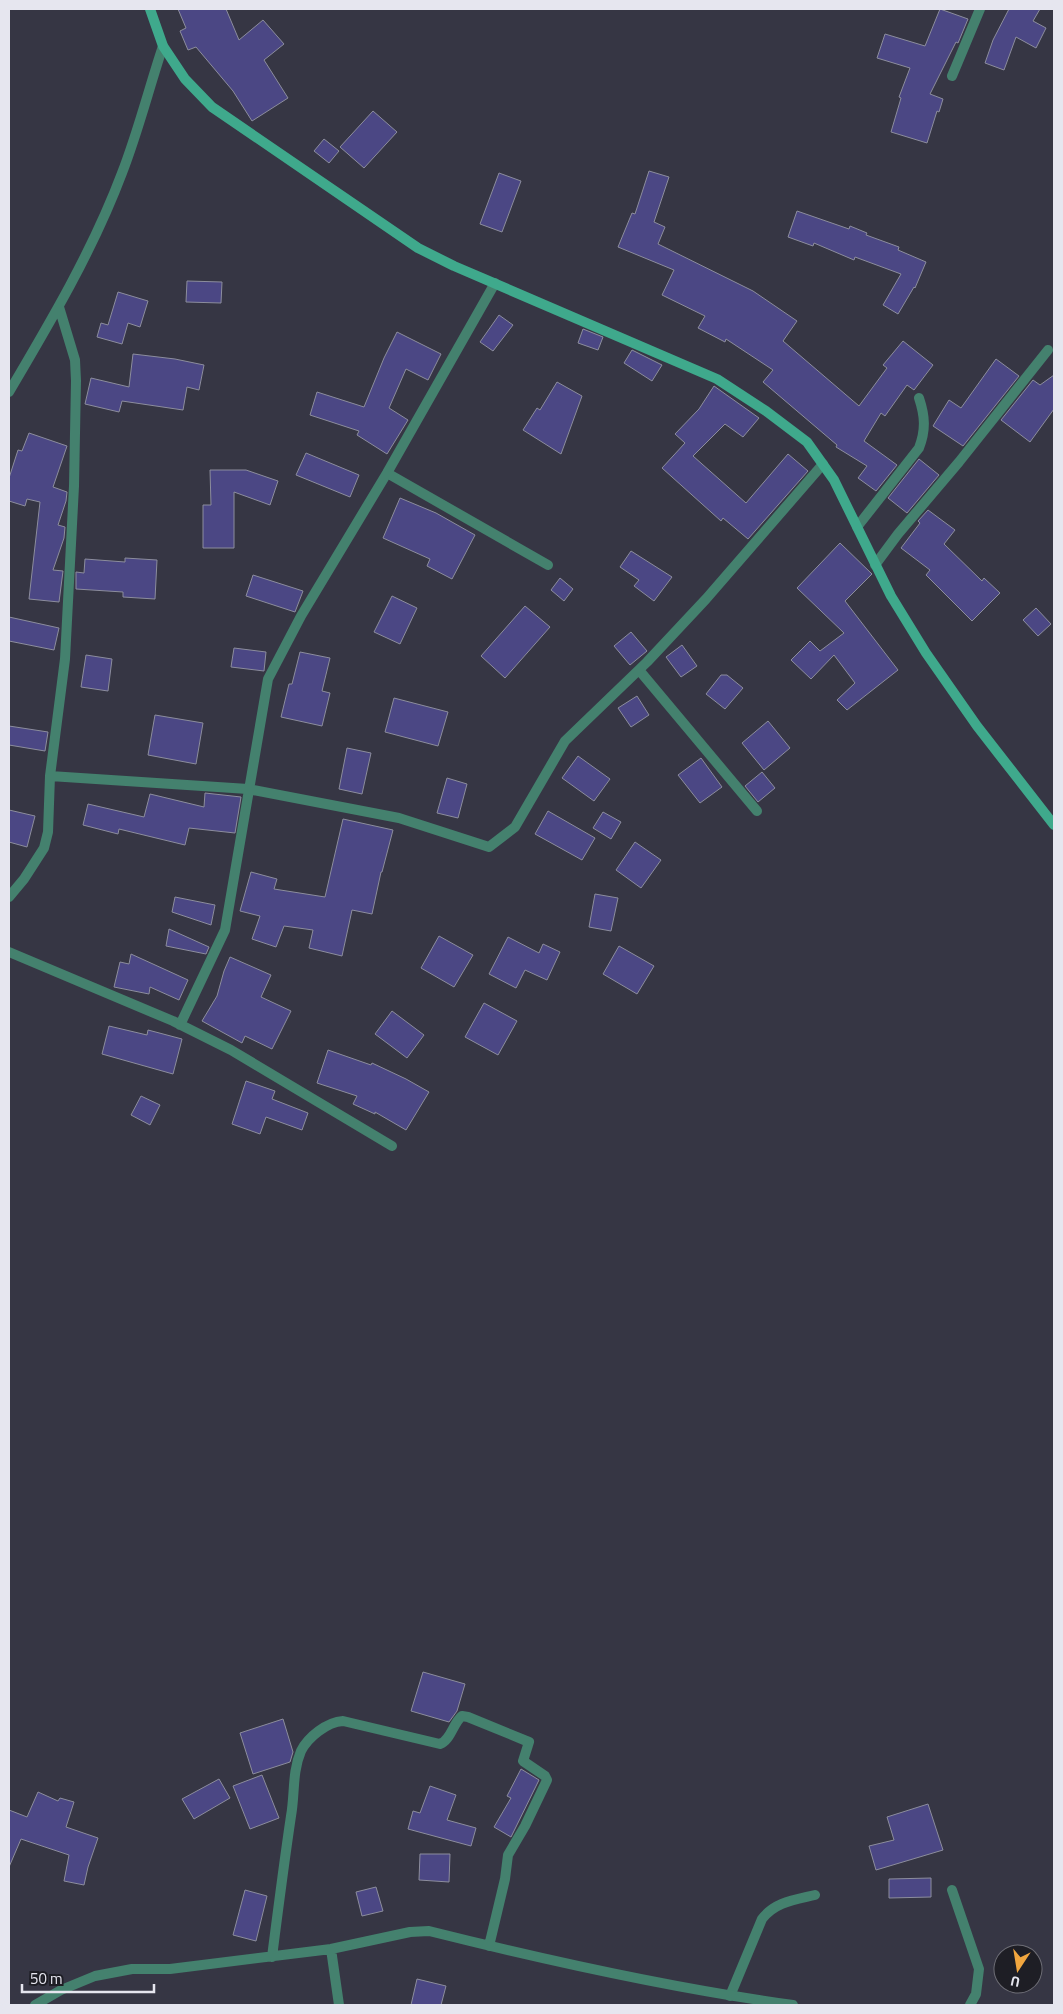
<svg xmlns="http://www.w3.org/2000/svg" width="1063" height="2014" font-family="'Titillium Web',sans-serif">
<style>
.building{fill:#4b4784;stroke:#8c8d9d}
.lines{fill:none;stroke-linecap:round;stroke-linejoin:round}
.lane{stroke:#44816e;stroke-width:10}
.street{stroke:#44816e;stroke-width:10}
.secondary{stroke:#3fa98c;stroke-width:10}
</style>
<rect width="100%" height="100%" fill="#363644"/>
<path class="building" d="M178,9H226L239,40L263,20L284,44L264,60L288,98L252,121L233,91L196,47L188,50L180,31L186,28Z
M940,9L968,19L958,43L956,42L930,94L943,99L939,112L937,111L927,143L891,132L901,98L899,97L910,68L877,58L885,34L925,46Z
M1009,9H1040L1033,21L1046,28L1036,48L1016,37L1004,70L985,63L993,40Z
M373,111L397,132L364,168L340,147Z
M324,139L339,151L329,163L314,151Z
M649,171L669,177L654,222L665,227L658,244L753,291L797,321L783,341L859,406L887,368L883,365L903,341L933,365L914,390L907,385L885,416L881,413L864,441L897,465L876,491L858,478L867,466L836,447L837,445L763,382L773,370L726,339L725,342L698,328L705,316L662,295L674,270L618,247L632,213L635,214Z
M499,173L521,181L502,232L480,224Z
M797,211L849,229L850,226L867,233L866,235L899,247L898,250L926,262L915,288L914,287L898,314L883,305L901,274L855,257L854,260L814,243L813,246L788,237Z
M187,281L222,282L221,303L186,302Z
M118,292L148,301L140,327L128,323L122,344L97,337L101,323L108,325Z
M499,315L513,325L493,351L480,342Z
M583,329L603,337L598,350L578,343Z
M397,332L441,354L428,380L406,369L389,408L408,420L387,454L357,435L359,431L310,415L317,392L364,407L384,358Z
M632,350L662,365L652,381L624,363Z
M133,354L175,359L204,365L199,390L187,387L183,410L122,401L119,412L85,404L91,378L129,387Z
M996,359L1019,376L963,446L933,426L949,400L961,408Z
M1054,375V409L1030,442L1001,420L1033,380L1040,385Z
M557,382L582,396L561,454L523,430L537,408L540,410Z
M714,386L759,418L743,437L725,424L693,456L746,503L788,454L808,471L748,539L723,518L721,521L662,468L685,443L675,434L699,409Z
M29,433L67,446L53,487L67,492L66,501L58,525L65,527L64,538L53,570L63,571L59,602L29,599L40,502L27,499L25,506L9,501V478L18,450L22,451Z
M306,453L359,475L350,497L296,475Z
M919,459L939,475L907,513L888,498Z
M210,470H246L278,481L270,505L234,492V548H203V505H211Z
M400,498L436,513L475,535L452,579L427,566L430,559L383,538Z
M928,510L955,530L944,544L982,581L984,578L1000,593L972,621L926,575L930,570L901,548L920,523L918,521Z
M840,543L872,574L845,601L898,670L847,710L837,700L855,683L834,655L811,679L791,660L810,641L820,651L844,633L797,588Z
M631,551L672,577L654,601L634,586L639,580L620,567Z
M125,558L157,560L155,599L123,597V592L76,589V572L84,573L85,559L125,562Z
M253,575L303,591L295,612L246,596Z
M560,578L573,589L564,601L551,590Z
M392,596L417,608L400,644L374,632Z
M525,606L550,627L505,678L481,656Z
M1036,608L1051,624L1038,636L1023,620Z
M9,617L59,628L54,650L9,641Z
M631,632L647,651L630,665L614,646Z
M682,645L697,666L681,677L666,657Z
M234,648L266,652L264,671L231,667Z
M300,652L330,658L322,691L330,693L322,726L281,717L289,684H292Z
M86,655L112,659L108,691L81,687Z
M721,675H727L743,688L725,709L706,694Z
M637,696L649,715L631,727L618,708Z
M394,698L448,712L438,746L385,732Z
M155,715L203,723L196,764L148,755Z
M768,721L790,748L764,770L742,743Z
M9,726L48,732L45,751L9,745Z
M347,748L371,753L362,794L339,789Z
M578,756L610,779L594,801L562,778Z
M701,758L722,787L700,803L678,775Z
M762,772L775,788L758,802L745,786Z
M447,778L467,784L458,818L437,813Z
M205,793L241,797L235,833L189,828L185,845L119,829L118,834L83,825L88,804L144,817L150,794L204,807Z
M9,810L35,816L27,847L9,842Z
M548,811L595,838L582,860L535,834Z
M603,812L621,822L611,839L593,828Z
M343,819L393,830L382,872H381L372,914L352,910L342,956L309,948L313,930L284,926L276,947L252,939L260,916L240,911L251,872L277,879L274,889L325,897Z
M635,842L661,860L641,888L616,870Z
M595,894L618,898L611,931L589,927Z
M175,897L215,905L211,925L172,912Z
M169,929L209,947L206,954L166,946Z
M439,936L473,955L454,987L421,968Z
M508,937L539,953L543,944L560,952L547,980L525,970L516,988L489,974Z
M619,946L654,966L637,994L603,974Z
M131,954L188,980L179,1000L150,987L149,994L114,987L120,962L129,964Z
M230,957L271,975L261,997L291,1011L272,1049L245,1036L242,1043L202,1021L217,996L224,971Z
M484,1003L517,1021L498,1055L465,1037Z
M392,1011L424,1035L407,1058L375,1034Z
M109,1026L147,1035L148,1030L182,1039L173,1074L102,1054Z
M328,1050L371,1065L372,1063L406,1079L429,1092L406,1130L375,1112V1114L353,1104L357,1096L317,1083Z
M246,1081L275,1091L272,1099L308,1113L302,1130L266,1117L260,1134L232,1124Z
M141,1096L160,1105L150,1125L131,1115Z
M423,1672L465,1684L457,1711L449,1722L411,1711Z
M283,1719L293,1752L290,1762L253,1774L240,1733Z
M521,1769L539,1780L511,1837L494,1827L511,1798L507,1796Z
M262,1775L279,1818L250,1829L233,1786Z
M219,1779L230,1798L194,1819L182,1799Z
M430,1786L456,1795L447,1820L476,1828L471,1846L408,1829L413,1811L420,1813Z
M38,1792L58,1801L60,1798L74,1802L66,1827L98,1838L88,1867L84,1885L64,1881L69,1855L21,1839L9,1867V1810L27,1817Z
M928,1804L943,1850L876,1870L869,1846L894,1840L887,1817Z
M420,1854H450L449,1882L419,1880Z
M931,1878V1897L889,1898V1879Z
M376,1887L383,1911L362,1916L356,1892Z
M245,1890L267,1896L256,1941L233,1935Z
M417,1979L446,1986L441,2005H411Z"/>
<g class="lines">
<path class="lane" d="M730,1996L762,1919C775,1902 794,1900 815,1895"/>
<path class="street" d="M952,76L980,9
M9,392C51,321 93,250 122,173C138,132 149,88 163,46
M387,473L548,565
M857,527L919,448C926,430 925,416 919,398
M875,565L898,534L959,462L1048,350
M639,670L757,811
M50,776L248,789L399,818L489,847L515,827L565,741L647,662L706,599L823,464
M9,897L24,879L44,848L48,832L50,776L65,659L74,486L76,381L75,360L59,307
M9,952L173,1021L231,1050L392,1146
M180,1025L225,930L268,679L301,616L387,473L495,283
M952,1890L979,1969L976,1994L970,2005
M331,1949L339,2005
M272,1957C278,1910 284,1863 291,1816C295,1794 292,1772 301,1751C308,1737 327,1722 343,1721L440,1744C451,1740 453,1723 462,1716L468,1717L529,1742L523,1761L545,1776L547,1780L525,1826L508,1855L505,1879L489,1946
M35,2005L61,1990L95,1976L132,1969H170L331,1949L410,1932L429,1931C549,1961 670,1988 793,2005"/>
<path class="secondary" d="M150,9L163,46L185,79L212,107L418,248L454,266L717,379L766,411L807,442L834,480L891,596L926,653L977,726L1054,825"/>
</g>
<rect width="1063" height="2014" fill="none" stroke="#e6e6ef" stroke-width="20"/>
<g transform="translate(1018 1969) rotate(192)"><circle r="24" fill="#1e1e25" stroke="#6e6e76"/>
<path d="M0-4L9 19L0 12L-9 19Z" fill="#f1a63f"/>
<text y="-8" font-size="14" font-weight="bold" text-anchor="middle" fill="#e6e6ef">U</text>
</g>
<path d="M22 1984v8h132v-8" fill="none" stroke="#e6e6ef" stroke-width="2.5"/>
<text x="30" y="1984" font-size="15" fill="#e6e6ef" stroke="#1e1e25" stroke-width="4" paint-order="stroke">50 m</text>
</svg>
